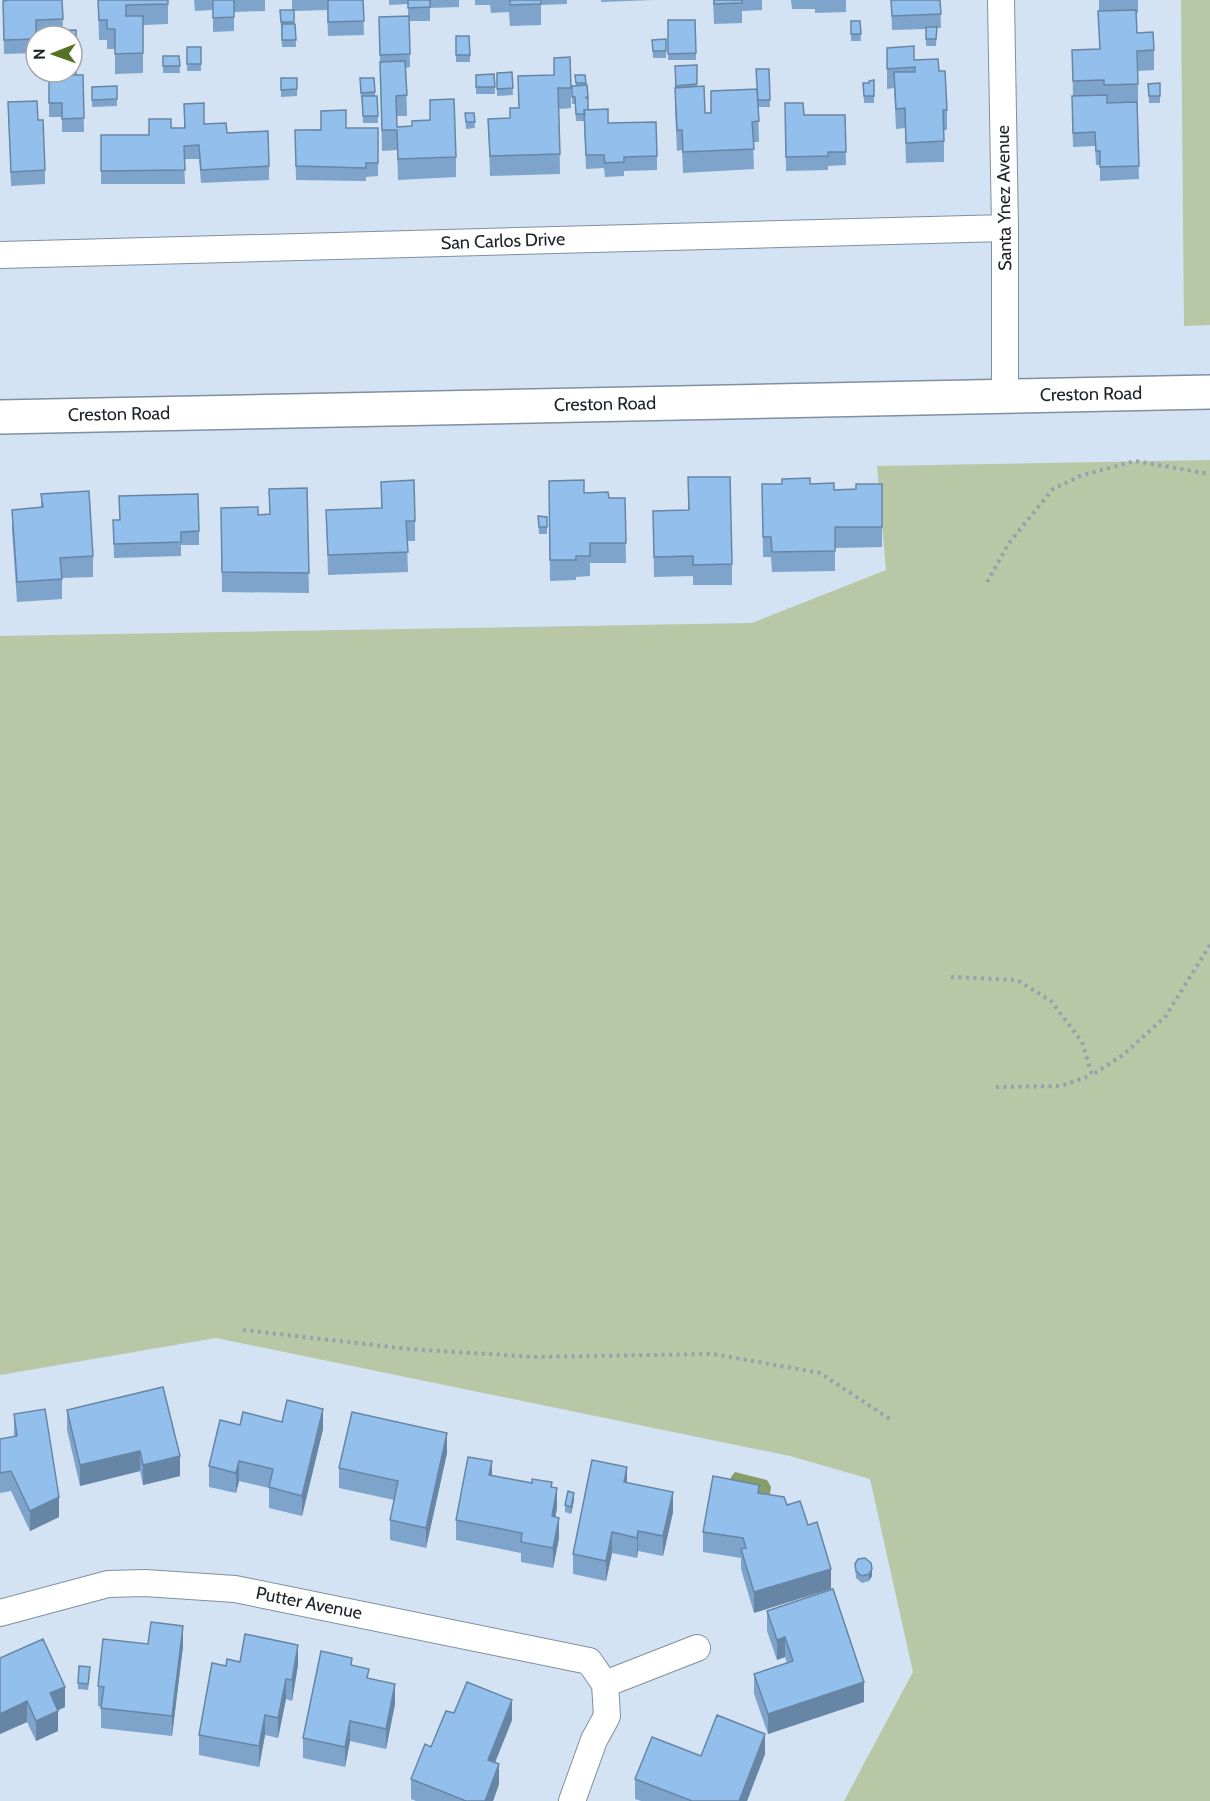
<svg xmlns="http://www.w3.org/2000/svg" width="1210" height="1801" font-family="Cabin,sans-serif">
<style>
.green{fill:#b8c7a5}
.water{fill:#889e68}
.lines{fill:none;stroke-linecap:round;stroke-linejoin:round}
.minor-casing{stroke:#818f9e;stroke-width:28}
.secondary-casing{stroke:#818f9e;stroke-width:36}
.path{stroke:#95a2ae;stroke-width:4;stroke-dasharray:3 4.5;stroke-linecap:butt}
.minor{stroke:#fff;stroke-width:26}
.secondary{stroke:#fff;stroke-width:33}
.wall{fill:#7ea4cb}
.shaded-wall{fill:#6786a5}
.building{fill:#93bfec;stroke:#6786a5;stroke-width:1.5}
.labels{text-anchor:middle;stroke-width:4.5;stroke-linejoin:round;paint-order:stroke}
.street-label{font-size:18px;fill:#1d2228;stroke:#fff}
</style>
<rect width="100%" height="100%" fill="#d3e3f3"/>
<path class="green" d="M1181,0H1210V325L1184,326Z
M1210,460V1801H844L913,1672L870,1479L790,1456L216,1338L0,1375V636L752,623L886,570L877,466Z"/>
<path class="water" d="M735,1472L767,1480L771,1487L770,1494L762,1499L729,1488L731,1477Z"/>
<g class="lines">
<g class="minor-casing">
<path id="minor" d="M1001,0L1005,228V395
M0,255L1005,228
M0,1613L108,1584L145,1583L235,1589L589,1661L605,1684
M605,1684L697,1648
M572,1801L594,1740L607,1716L605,1684"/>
</g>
<g class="secondary-casing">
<path id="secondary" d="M0,417L1210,392"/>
</g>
<path class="path" d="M987,582L1009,543L1053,489L1080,476L1135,461L1210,474
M951,977L1017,980L1051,1001L1082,1042L1092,1075L1123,1055L1165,1017L1210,945
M996,1087L1061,1086L1092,1075
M243,1330L409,1349L534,1357L713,1354L820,1373L890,1419"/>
<use href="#minor" class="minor"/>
<use href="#secondary" class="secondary"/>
</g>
<path class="wall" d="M62,0L63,30H76L77,75H83L84,132H62V117H49V78H44L43,72H72V36L37,34L36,53L4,54L3,1Z
M98,0H168V24L143,25V73L115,74V49H107V40H99Z
M194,0H265V11L234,12V31L213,32V10L195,11Z
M292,0H363L364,35L328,36L327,10L294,11V24H295L296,47H282L280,10H292Z
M389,0H459V7L430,8V21H409L410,67L406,68L407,116H397V127L412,126V121L430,120V100L456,157V177L398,180L397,150L382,151L379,17L408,16V4L389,5Z
M475,0H567V4L541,5V25L510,26L509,12L491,13L490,5H475Z
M601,0H653L601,2Z
M713,0H762V10L742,11V23L714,24Z
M791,0H846V12L815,13V9H792Z
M891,0H940L941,28H937L936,46H926V29L892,30Z
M1099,0H1138V13H1136L1137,33L1154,50V70L1138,71V104H1137L1139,179L1100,181V165H1096L1095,146L1073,147L1072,110L1073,96L1072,50L1099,49Z
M668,20H695L696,60H668Z
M851,21H860L861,41H851Z
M456,36L470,55V62H456Z
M666,39V58H653L652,40Z
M187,47H201V71H187Z
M887,48L939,71L947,110V130H944V162L906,163L905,128L896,129L894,88L887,89Z
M163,56H179L180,73H163Z
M697,65V87L705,113H711V91L756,89L769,69L770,107H758L759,142H753L754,169L683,173L682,150L677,151L675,108V66Z
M512,72L513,95L497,96V73Z
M494,74L495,94H476V75Z
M575,75L586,83L588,110L657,156V170L624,171V176L605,177L604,168L586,169L584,121H576L575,104H572V86H576Z
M518,76L571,88V108L559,109L560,174L490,176L488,119L510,118L519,108Z
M281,78H297V96L281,97Z
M360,78H374L375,96H377L378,123H363L362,99L361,100Z
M874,80V103H864L863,83H869Z
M1160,83V103H1149L1148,84Z
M117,86V106L92,107V87Z
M8,102L38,120L45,170V184L11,186Z
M785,103L804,115H845L846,165L828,166V170L786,171Z
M184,104L204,124L227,133L269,166V180L201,183L199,159H184L185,184H101V135H149L171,128H184Z
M465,113H474L475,128L466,129Z
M346,128H378V176L366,177V181L296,180L295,130Z
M688,477L732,564V585H693V576L654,577L653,511L688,510Z
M549,481L584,493L609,498H625L626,563H590V576L576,577V580L550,581Z
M381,482L415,521V541H407L408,572L328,575L326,510L381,508Z
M762,484H810L834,490L856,489L882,484V547L835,548V571L772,572L771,557H763Z
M307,488L309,593L222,592L221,508L258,515L269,514Z
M41,494L93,556V577L62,578V599L17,602L12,530V510L41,508Z
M119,496L199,531V545H181V556L114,558L113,520H120Z
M538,516L547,517V534H539Z
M67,1410L180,1476L143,1485L140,1471L80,1486L67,1430Z
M14,1414L59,1517L30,1531L11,1491L0,1493V1439L14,1437Z
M282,1422L323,1429L302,1516L269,1508V1488L239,1481L236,1493L209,1487V1466L240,1425Z
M447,1453L426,1548L390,1540V1520L394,1500L339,1488V1468Z
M492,1475L552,1487L557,1508L555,1517L559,1538L553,1568L521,1562V1553L456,1540V1520Z
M627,1483L673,1512L663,1556L638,1551L637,1558L612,1553L606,1581L573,1574V1554Z
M759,1493L787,1505L808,1525L754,1613L741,1569V1558L703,1552V1532Z
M574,1500L571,1514L565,1512V1505Z
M855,1564L872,1576L869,1581L862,1583L856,1578Z
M767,1611L864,1702L768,1734L754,1694V1674L787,1663L785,1657L777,1660L767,1631Z
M148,1644L183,1646L172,1736L101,1728V1707L98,1706V1686Z
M0,1658L65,1707L58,1710V1731L36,1741L27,1722L0,1734Z
M240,1662L298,1665L292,1701L286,1699L278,1738L265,1735L259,1767L199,1755V1735L226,1666Z
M352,1666L369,1679L395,1704L386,1749L350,1741L345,1767L303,1758V1738Z
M90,1674L88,1690L78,1689V1683Z
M454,1713L512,1720L495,1762L499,1784L493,1801H416L411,1799V1779Z
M765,1754L747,1801H641L635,1799V1779L701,1756Z"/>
<path class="shaded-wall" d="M323,1409V1429L302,1516V1496Z
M447,1433V1453L426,1548V1528Z
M140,1451V1471L80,1486V1465Z
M180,1456V1476L143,1485V1465Z
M239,1461V1481L236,1493V1473Z
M492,1461V1482L489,1475Z
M627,1467V1488L624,1482Z
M557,1488V1508L552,1536V1516Z
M673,1492V1512L663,1556V1536Z
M574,1493V1500L571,1514V1507Z
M59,1497V1517L30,1531V1511Z
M559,1518V1538L553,1568V1548Z
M638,1531V1551L637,1558V1538Z
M612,1532V1553L606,1581V1561Z
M831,1569V1589L754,1613V1592Z
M872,1569V1576L869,1581V1574Z
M183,1626V1646L172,1736V1716Z
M785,1637V1657L777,1660V1640Z
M298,1645V1665L292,1701V1680Z
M286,1679V1699L278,1738V1718Z
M864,1682V1702L768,1734V1714Z
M395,1684V1704L386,1749V1729Z
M65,1687V1707L50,1714V1693Z
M512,1700V1720L488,1780V1760Z
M27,1701V1722L0,1734V1714Z
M58,1711V1731L36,1741V1721Z
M265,1715V1735L259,1767V1746Z
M350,1721V1741L345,1767V1747Z
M765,1734V1754L747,1801H739Z
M499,1764V1784L493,1801H485Z"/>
<path class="building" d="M8,0H62L63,19L36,20V39L4,40L3,1Z
M98,0H168V4L126,5V16H143V53L115,54V29H107V20H99Z
M213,0H234V17L213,18Z
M328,0H363L364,21L328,22Z
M408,0H430V7L408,8Z
M510,0H541V4L510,5Z
M714,0H742V3L714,4Z
M891,0H940L941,14L892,16Z
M280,10H294V22H281Z
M1136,10L1137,33L1153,32L1154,50L1137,51L1138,84L1104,85V80L1073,81L1072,50L1100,49L1098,11Z
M409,16L410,54L380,55L379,17Z
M668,20H695L696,53L668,54Z
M851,21H860L861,34H851Z
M282,24H295L296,40H282Z
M926,27H937L936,39H926Z
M76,30L77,63H72V36H43V31Z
M456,36H469L470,55H456Z
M666,39V51H653L652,40Z
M914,46V60L938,59L939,71H945L947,110H943L944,141L906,143L905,108L896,109L894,72H915V67L887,69V48Z
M187,47H201V64H187Z
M163,56H179L180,66H163Z
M570,57L571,88H558L560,154L490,156L488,119L510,118V108H519L518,76L554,75V58Z
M405,61L407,95L396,96L397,127L412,126V121L430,120V100L454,99L456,157L398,159L397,130H382L380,62Z
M697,65V84L676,86L675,66Z
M756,69H769L770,100H758Z
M512,72L513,88L497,89V73Z
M494,74L495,87H476V75Z
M49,75H83L84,118L62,119V103H49Z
M575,75H585L586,83H576Z
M281,78H297V89L281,90Z
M360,78H374L375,92L361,93Z
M874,80V96H864L863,83H869V81Z
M1160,83V96H1149L1148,84Z
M587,85L588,96L585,98L588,97V110H584L585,114H576L575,97H572V86Z
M117,86V99L92,100V87Z
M704,86L705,113H711V91L757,89L759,121L752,122L754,149L683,152L682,130H677L675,88Z
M1107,95V103L1137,102L1139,166L1100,167V151H1096L1095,132L1073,133L1072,96Z
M362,96H377L378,116H363Z
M37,101L38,120H43L45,170L11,172L8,102Z
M204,103V124L226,123L227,133L268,131L269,166L201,170L199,145L184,146L185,170L101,171V135H149V119H171V128H185L184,104Z
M785,103H803L804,115H845L846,152H828V156L786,157Z
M608,109V123L656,122L657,156L624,157V162L605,163L604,155H586L584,110Z
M346,110V128H378V163H366V168L296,166L295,130H321V111Z
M465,113H474L475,122H466Z
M688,477H730L732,564L693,565V556L654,557L653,511L689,510Z
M810,478V484L834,483V490L856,489V484H882V527H835V551L772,552L771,537H763L762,484H782V479Z
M414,480L415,521H406L408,552L328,555L326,510L382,508L381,482Z
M584,480V493L608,492L609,498H625L626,543H590V556H576V560H550L549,481Z
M307,488L309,573L222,572L221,508L258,507V515L270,514L269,489Z
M89,491L93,556L60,558L62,579L17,582L12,510L43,507L41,494Z
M198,494L199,531L181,532V542L114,544L113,520H120L119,496Z
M538,516L547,517V527H539Z
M163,1387L180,1456L143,1465L140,1451L80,1465L67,1410Z
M287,1400L323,1409L302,1496L269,1487L273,1469L239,1461L236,1473L209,1466L220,1420L240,1425L243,1412L282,1422Z
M45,1409L59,1497L30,1511L11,1471L0,1473V1439L17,1436L14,1414Z
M352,1412L447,1433L426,1528L390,1520L398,1481L339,1468Z
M468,1457L492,1461L489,1475L532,1483V1479L552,1482L551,1487L557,1488L552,1516L559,1518L553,1548L521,1542L522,1533L456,1520Z
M592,1460L627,1467L624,1482L673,1492L663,1536L638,1531L637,1538L612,1532L606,1561L573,1554Z
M713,1476L759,1485L758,1493L784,1497L787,1505L800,1501L808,1525L817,1522L831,1569L754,1592L741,1549L746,1548L743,1538L703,1532Z
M568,1491L574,1493L571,1507L565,1505Z
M865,1558L871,1563L872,1569L869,1574L862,1576L856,1571L855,1564L858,1559Z
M833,1589L864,1682L768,1714L754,1674L793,1661L785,1637L777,1640L767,1611Z
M151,1622L183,1626L172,1716L101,1708L104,1687L98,1686L103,1639L148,1644Z
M245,1634L298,1645L292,1680L286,1679L278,1718L265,1715L259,1746L199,1735L212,1663L226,1666L227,1659L240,1662Z
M43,1639L65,1687L50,1693L58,1711L36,1721L27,1701L0,1714V1658Z
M321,1651L352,1658L351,1665L369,1669L367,1678L395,1684L386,1729L350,1721L345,1747L303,1738Z
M79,1666L90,1667L88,1684L78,1683Z
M467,1682L512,1700L488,1760L499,1764L485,1801H466L411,1779L425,1744L431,1747L446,1711L454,1713Z
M717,1715L765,1734L739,1801H692L635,1779L652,1737L701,1756Z"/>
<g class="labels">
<g class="street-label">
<text transform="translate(1004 198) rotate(-91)" y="6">Santa Ynez Avenue</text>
<text transform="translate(503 241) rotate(-2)" y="6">San Carlos Drive</text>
<text transform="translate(1091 394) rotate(-1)" y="6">Creston Road</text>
<text transform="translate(605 404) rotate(-1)" y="6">Creston Road</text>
<text transform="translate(119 414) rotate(-1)" y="6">Creston Road</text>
<text transform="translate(309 1603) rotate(11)" y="6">Putter Avenue</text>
</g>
</g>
<g transform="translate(54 54) rotate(269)"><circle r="28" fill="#ffffff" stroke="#a5a7a9" stroke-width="1.5"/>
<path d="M0-4.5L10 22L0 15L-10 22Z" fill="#577226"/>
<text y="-9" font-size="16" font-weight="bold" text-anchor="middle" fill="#1d2228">N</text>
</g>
</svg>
